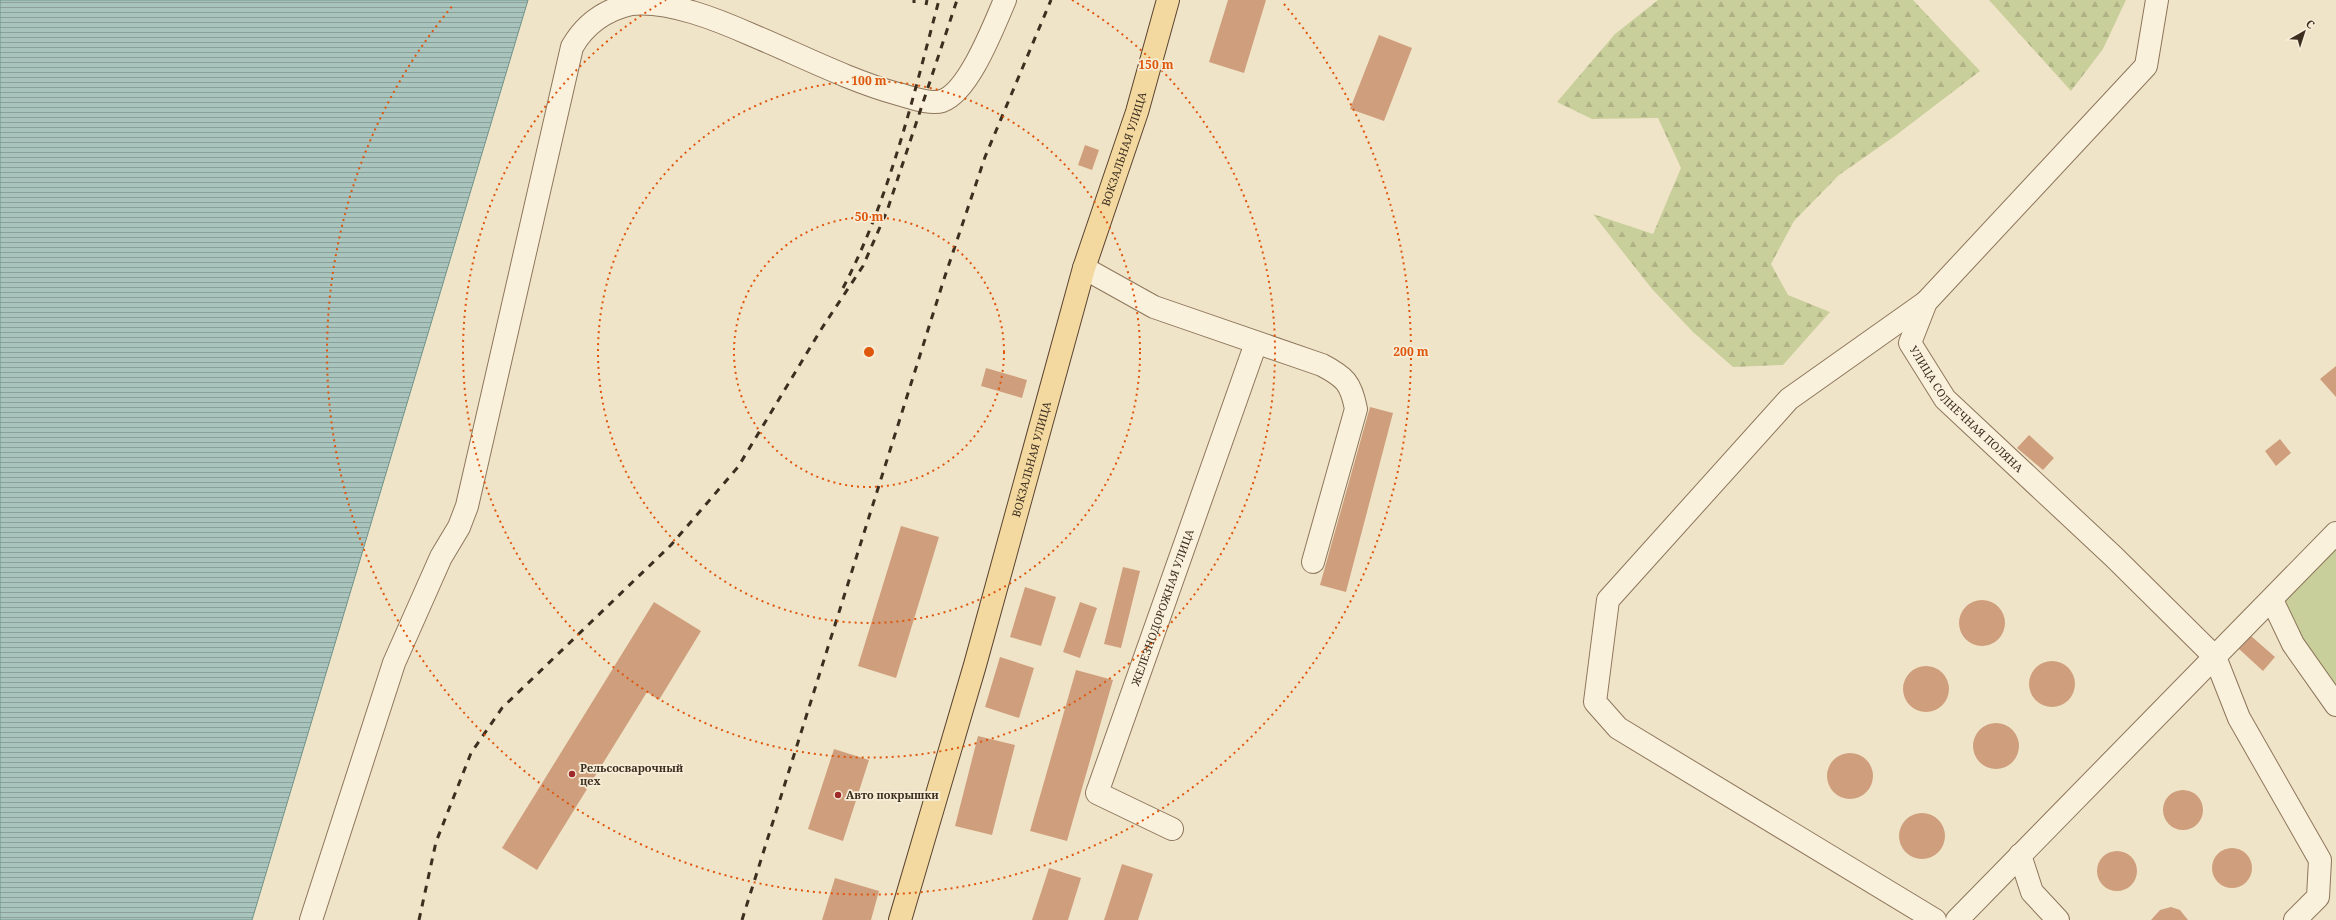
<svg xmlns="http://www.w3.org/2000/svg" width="2336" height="920" font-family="'Noto Serif',serif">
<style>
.forest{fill:url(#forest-firs)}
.park{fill:#c9cf9b}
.water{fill:url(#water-rules);stroke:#6f938a}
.building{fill:#cf9f7d}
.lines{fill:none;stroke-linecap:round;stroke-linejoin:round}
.minor-casing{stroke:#8d765c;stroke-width:24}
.major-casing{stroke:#5b4430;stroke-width:24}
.minor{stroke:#faf1dc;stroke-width:22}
.major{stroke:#f3d9a0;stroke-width:22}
.rail{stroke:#3d2e20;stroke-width:3;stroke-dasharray:7 7;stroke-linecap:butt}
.ring{fill:none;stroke:#df570d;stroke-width:2;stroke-dasharray:2 4}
.poi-dot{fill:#9e2a2b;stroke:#f7eed8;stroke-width:1.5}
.labels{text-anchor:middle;stroke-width:3.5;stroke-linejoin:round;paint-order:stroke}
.street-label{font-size:11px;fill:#3d2e20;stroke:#f7eed8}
.poi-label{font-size:11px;font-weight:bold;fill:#3d2e20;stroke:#f7eed8;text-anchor:start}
.centre{fill:#df570d;stroke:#f7eed8;stroke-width:2}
.ring-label{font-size:12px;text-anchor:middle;font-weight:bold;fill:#df570d;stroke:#f7eed8;stroke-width:3.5;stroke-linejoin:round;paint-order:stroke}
</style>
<defs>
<pattern id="forest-firs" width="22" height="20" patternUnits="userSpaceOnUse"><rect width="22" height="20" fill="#c9cf9b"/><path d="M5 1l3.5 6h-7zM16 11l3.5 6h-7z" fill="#aeb285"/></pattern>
<pattern id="water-rules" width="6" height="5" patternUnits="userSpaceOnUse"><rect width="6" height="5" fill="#a9c4bc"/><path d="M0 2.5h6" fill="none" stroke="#8ba098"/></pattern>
</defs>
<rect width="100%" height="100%" fill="#f0e4c8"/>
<path class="forest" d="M1658,0H1913L1980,71L1895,136L1839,175L1794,221L1771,264L1788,295L1830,312L1783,365L1733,367L1693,332L1652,289L1593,214L1653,234L1681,168L1658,118L1592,119L1557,102L1615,34Z
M1989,0H2126L2103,49L2071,91Z"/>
<path class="park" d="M2336,540V699L2278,601Z"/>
<path class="water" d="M0,0H528L252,920H0Z"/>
<path class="building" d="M1228,0H1266L1244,73L1209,62Z
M1379,35L1412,48L1384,121L1350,109Z
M1085,145L1099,150L1092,170L1078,165Z
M2336,366V397L2320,379Z
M986,368L1027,380L1022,398L981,386Z
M1370,407L1393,413L1346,592L1320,585Z
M2029,435L2054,458L2043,470L2017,448Z
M2280,439L2291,453L2276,466L2265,451Z
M901,526L939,537L896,678L858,666Z
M1123,567L1140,571L1121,648L1104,644Z
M1025,587L1056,597L1041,646L1010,637Z
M1959 623a23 23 0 1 1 46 0a23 23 0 1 1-46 0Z
M654,602L701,631L659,700L647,692L537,870L502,848Z
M1080,602L1097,608L1080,658L1063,652Z
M2251,636L2275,657L2263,671L2239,649Z
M1000,657L1034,668L1019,718L985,707Z
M2029 684a23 23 0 1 1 46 0a23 23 0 1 1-46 0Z
M1903 689a23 23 0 1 1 46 0a23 23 0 1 1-46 0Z
M1076,670L1113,680L1067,841L1030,831Z
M1973 746a23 23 0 1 1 46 0a23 23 0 1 1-46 0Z
M978,736L1015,745L992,835L955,826Z
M834,749L869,760L843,841L808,829Z
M1827 776a23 23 0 1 1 46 0a23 23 0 1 1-46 0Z
M2163 810a20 20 0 1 1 40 0a20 20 0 1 1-40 0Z
M1899 836a23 23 0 1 1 46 0a23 23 0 1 1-46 0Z
M2212 868a20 20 0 1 1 40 0a20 20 0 1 1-40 0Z
M2097 871a20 20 0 1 1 40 0a20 20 0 1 1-40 0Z
M1122,864L1153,874L1138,920H1104Z
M1049,868L1081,878L1068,920H1032Z
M835,878L879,891L871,920H822Z
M2171,907L2180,910L2188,920H2151L2160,910Z"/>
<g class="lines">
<g class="minor-casing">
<g id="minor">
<path id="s1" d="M2157,0L2146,66L1926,302L1910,343L1945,399L2114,557L2215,657L2239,718L2320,860L2318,897L2295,920"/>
<path d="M1084,268L1154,307L1322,365C1345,377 1351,383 1356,409L1313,562"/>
<path d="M1926,302L1789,399L1608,600L1595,702L1618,728L1935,920"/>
<path d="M2272,600L2293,644L2336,705"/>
<path id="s2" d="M1172,829L1097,793L1256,343"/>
<path d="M2020,855L2032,892L2058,920"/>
<path d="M311,920L394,663L441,557L459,527L467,506L572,47C585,24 605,10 631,4C669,0 718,20 752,35C800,55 848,80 898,94C910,97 930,105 942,101C969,92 994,25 1005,0"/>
<path d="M1957,920L2336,533"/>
</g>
</g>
<g class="major-casing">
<g id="major">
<path id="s3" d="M900,920L975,665L1084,268L1137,112L1168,0"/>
</g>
</g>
<use href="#minor" class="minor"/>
<use href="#major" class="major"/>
<path class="rail" d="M914,3V0
M926,5L927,0
M843,288C890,198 913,97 939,0
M419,920L436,842L471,753L502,708L671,545L738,467L822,328L863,266L887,211L957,0
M742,920L944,279L985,157L1051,0"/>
</g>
<g class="ring">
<circle cx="869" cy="352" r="135"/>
<circle cx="869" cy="352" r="271"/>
<path d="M1072 0A406 406 0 1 1 666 0"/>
<path d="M1284 4A542 542 0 1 1 454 4"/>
</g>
<g class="poi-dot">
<circle cx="572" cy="774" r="4"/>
<circle cx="838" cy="795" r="4"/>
</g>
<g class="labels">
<g class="street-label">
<text dy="4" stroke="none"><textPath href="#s3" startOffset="803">ВОКЗАЛЬНАЯ УЛИЦА</textPath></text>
<text dy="4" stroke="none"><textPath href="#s1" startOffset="521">УЛИЦА СОЛНЕЧНАЯ ПОЛЯНА</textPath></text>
<text dy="4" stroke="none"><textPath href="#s3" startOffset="479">ВОКЗАЛЬНАЯ УЛИЦА</textPath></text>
<text dy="4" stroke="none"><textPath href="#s2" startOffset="280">ЖЕЛЕЗНОДОРОЖНАЯ УЛИЦА</textPath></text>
</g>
<g class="poi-label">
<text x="580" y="772">Рельсосварочный<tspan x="580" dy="13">цех</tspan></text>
<text x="846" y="799">Авто покрышки</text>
</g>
</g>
<circle cx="869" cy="352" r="6" class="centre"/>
<g class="ring-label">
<text x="1156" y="69">150 m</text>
<text x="869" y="85">100 m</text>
<text x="869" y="221">50 m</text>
<text x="1411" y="356">200 m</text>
</g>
<g transform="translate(2304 32) rotate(39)" stroke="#f7eed8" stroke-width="3" paint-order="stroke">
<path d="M0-3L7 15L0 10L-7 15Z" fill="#3d2e20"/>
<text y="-6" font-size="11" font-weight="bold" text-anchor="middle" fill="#3d2e20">С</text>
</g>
</svg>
